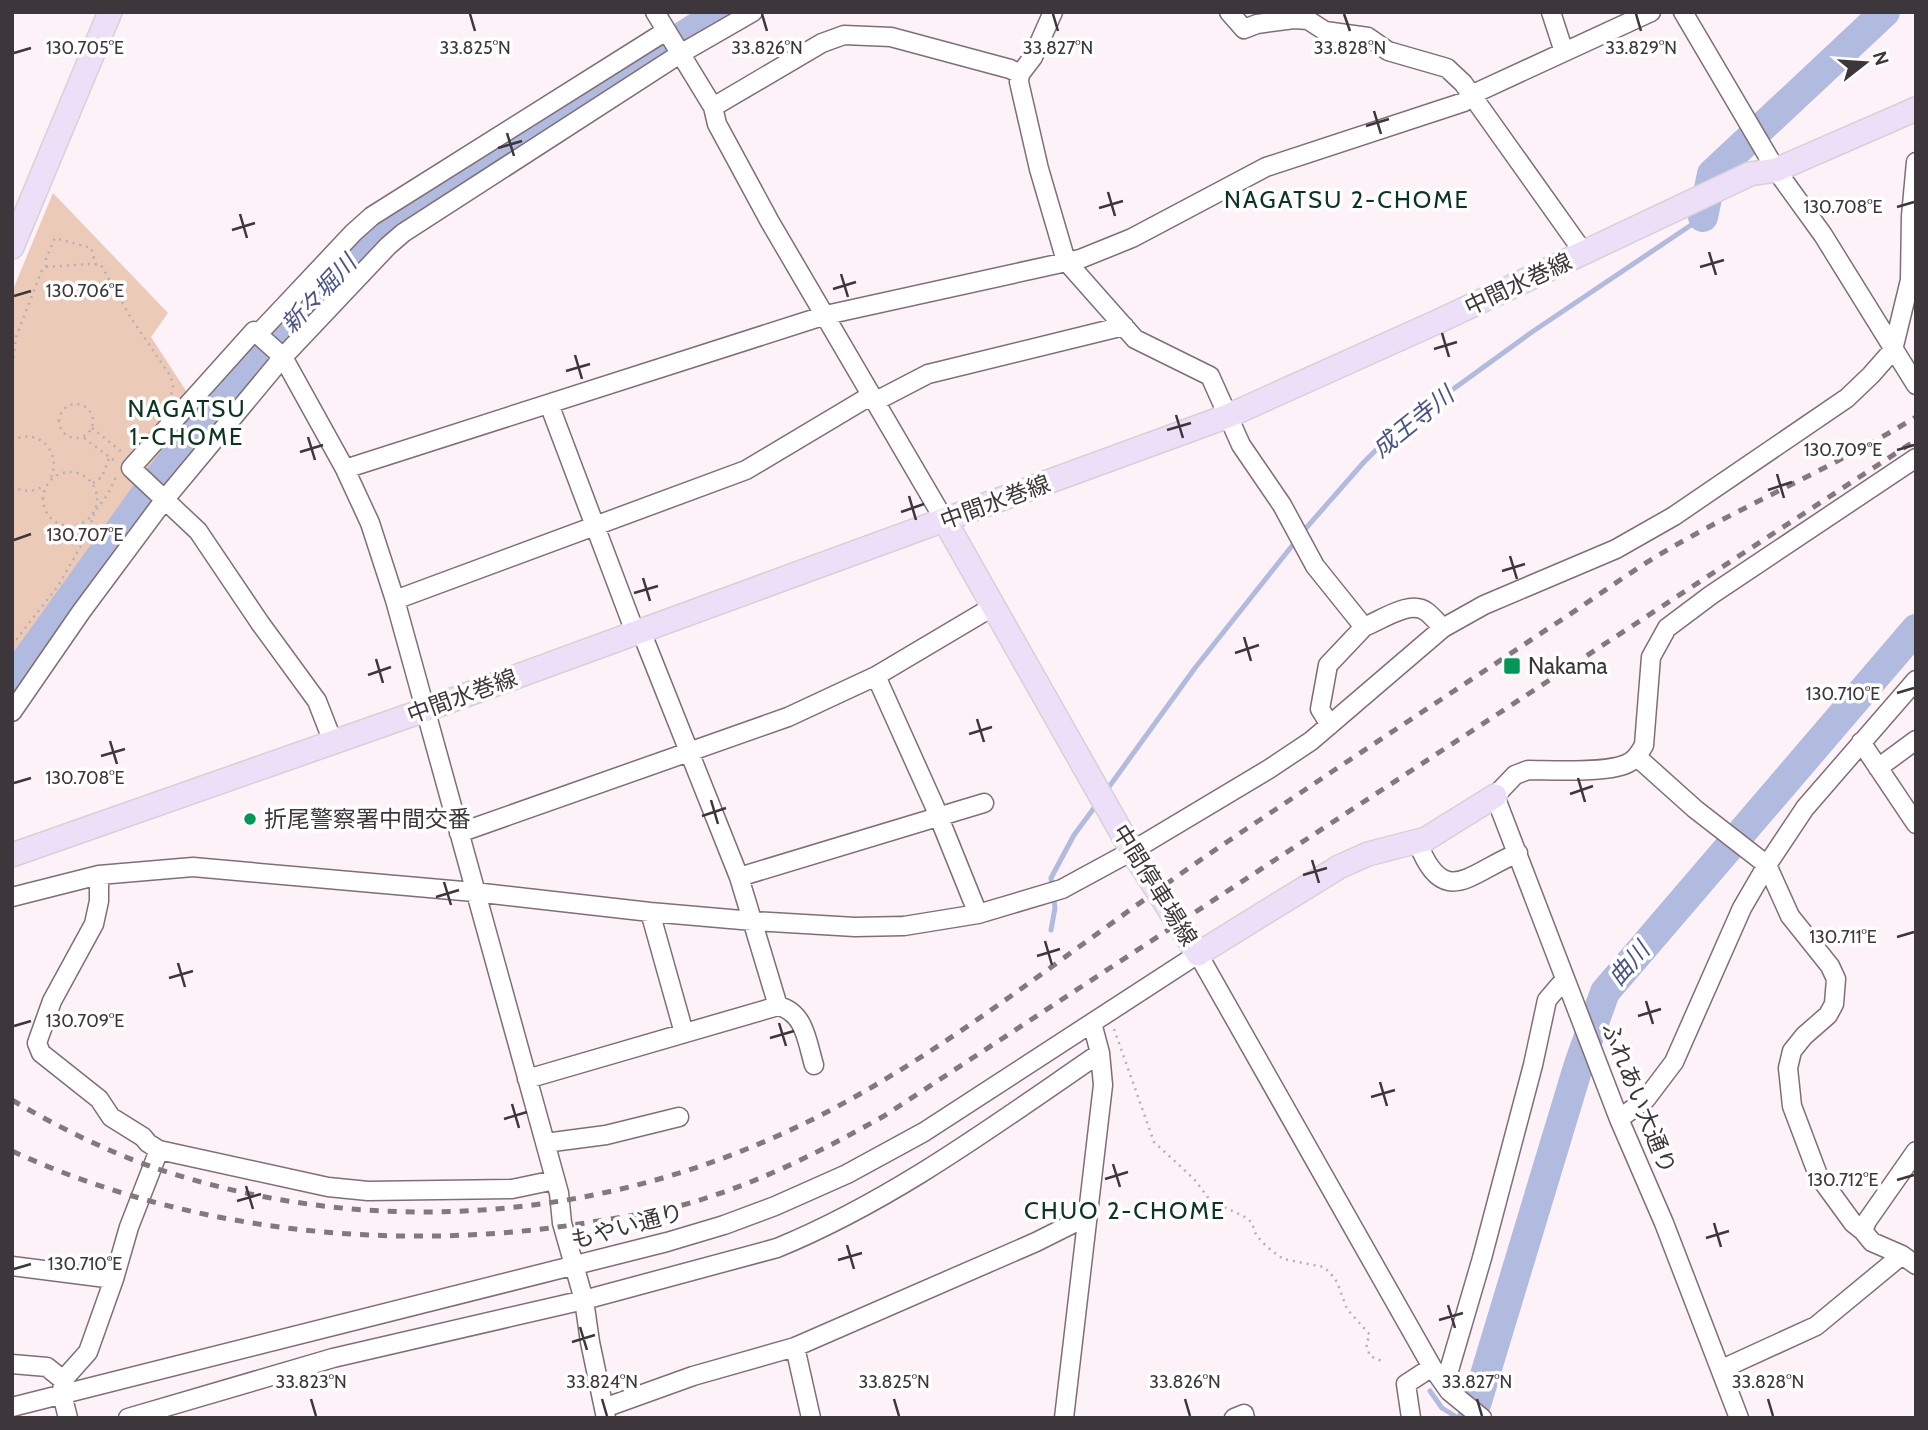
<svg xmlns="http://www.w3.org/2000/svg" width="1928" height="1430" font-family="Cabin,'Noto Sans JP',sans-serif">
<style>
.green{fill:#ebcbb8}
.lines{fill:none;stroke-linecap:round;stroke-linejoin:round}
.stream{stroke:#b1badf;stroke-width:5}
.river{stroke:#b1badf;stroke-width:30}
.minor-casing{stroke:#7f6e77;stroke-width:21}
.major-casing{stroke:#d4d3d4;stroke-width:26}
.path{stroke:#b8aeb4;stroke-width:2.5;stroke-dasharray:2 5;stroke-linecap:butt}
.minor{stroke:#fff;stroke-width:18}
.major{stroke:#eddff8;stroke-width:23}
.rail{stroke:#81797d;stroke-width:5;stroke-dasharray:9 9;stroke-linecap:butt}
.ticks{fill:none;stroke:#3d363a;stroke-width:2.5}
.poi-dot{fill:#009759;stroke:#fff;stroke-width:2.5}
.labels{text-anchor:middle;stroke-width:7;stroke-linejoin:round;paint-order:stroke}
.street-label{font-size:23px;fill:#3d363a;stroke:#fff}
.poi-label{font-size:23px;fill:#3d363a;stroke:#fff;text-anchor:start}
.neighbourhood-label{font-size:24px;letter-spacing:2px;fill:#0c351f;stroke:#fff}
.water-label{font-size:24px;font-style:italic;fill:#4a5486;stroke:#fff}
.ticks-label{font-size:18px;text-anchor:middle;fill:#3d363a;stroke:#fff;stroke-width:7;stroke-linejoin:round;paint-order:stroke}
</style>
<rect width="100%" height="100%" fill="#fdf2f8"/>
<path class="green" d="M53,193L168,313L151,337L196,406L50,622L12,670V292Z"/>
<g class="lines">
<path class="stream" d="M1106,791L1195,668L1307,527L1364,462L1394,432L1532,332L1703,217
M1051,930L1055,908L1051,878L1074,835L1097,804
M1430,1391L1442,1408L1458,1418"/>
<path class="river" d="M1703,217L1712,174L1885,12
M12,680L145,495L220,402L382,227L721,12
M1472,1418L1579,1064L1605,992L1916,629"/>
<g class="minor-casing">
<path id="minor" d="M655,12L713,107L717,124L770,222L945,521
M1053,12L1033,57L1020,74L1019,82L1039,169L1066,261L1135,339L1210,376L1241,445L1282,505L1315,566L1364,627C1382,620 1410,599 1427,612C1433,617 1438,623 1443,628
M1229,12L1244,29L1257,24L1294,19L1308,20L1325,31L1368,37L1388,51L1447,68L1463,83L1584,253
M1551,12L1564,52
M1683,12L1776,170L1823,235L1916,385
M713,107L822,43L844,35L891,37L1010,69L1020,74
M258,334L353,233L372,216L666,31
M549,404L632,624L641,631L739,877L778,1006
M345,469L826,315L1080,259L1132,238L1266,167L1464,102L1471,95L1651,12
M395,600L746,470L865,399L876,401L928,374L1124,326
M876,676L934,805L978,914
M12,712L81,612L165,499L283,357L388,246L403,233L680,54L753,12
M1330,725L1320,709L1328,665L1364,627
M333,742L317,701L260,623L198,531L131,468L254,331L283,357L345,469L370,523L395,600L559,1193L562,1223L584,1300L590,1342L606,1418
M1861,742L1916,824
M1637,757L1695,809L1767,865L1790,916L1830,966L1836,979L1834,1004L1828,1015L1804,1036L1792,1051L1788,1068L1792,1106L1818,1175L1853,1223L1863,1231L1872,1242L1902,1255L1916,1265
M1878,768L1916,740
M459,833L788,717L876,676L994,606
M1417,841C1444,911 1469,873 1518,853
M99,875V901L94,924L52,1001L37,1043L41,1053L99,1099L111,1117L143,1137L148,1143L159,1150L328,1187L368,1191L512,1189L555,1180
M739,877L984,803
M12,897L99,875L193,867L474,892L650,912L753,921L855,927L904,926L978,914L1062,889L1132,851L1269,769L1311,741L1443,628L1484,605L1616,549L1674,516L1847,398L1871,375L1893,350L1910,280L1911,216L1916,162
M650,912L684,1033
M527,1079L778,1006C805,1012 807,1042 814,1065
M1619,1119L1646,1099L1674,1062L1742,908L1767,865L1805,808L1916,680
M545,1143L606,1135L679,1117
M1863,1231L1867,1221L1916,1151
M12,1266L114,1279
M795,1347L811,1418
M12,1364L47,1367L63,1380
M1722,1369L1816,1326L1902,1255
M1445,1384L1482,1258L1533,1065L1547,1000L1565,979
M12,1407L667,1242L724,1225L775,1206L847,1174L924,1132L1198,954L1432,1367L1449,1391L1482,1418
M604,1408L693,1376L795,1347L1036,1242L1086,1217
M68,1418L62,1394L63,1380L88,1352L114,1279L129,1227L159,1150
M128,1418L333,1358L584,1300L777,1248C894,1200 996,1124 1100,1053
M1064,1418L1103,1085L1100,1053L1092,1023
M1234,1418L1244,1414L1245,1418
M1411,1418L1406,1384L1432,1367
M1739,1418L1664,1223L1619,1119L1495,796L1515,775L1528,770C1551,770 1612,774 1630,762C1637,758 1640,752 1644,745L1651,657L1667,628L1711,595L1916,458"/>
</g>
<g class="major-casing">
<path id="major" d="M12,247L110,12
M945,521L1132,851L1198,954L1339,867L1368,854L1426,839L1495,796
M12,855L425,710L1228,416L1439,321L1750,174L1776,170L1916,109"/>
</g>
<path class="path" d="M46,267V259L55,238L91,248L96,265
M12,372L16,337L42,270L46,267L89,264L101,265L131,318L171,377L173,386L171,396
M59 421a17 17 0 1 1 34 0a17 17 0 1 1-34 0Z
M92,428L122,452
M84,438L115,461
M12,441C38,426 62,452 51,477
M43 499a27 27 0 1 1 54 0a27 27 0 1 1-54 0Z
M93,483L102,477L109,458
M12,486C23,493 34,492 45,485
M12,645L58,586L86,537L95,511L108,494L116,477
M1114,1029L1154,1142L1194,1179L1210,1200L1247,1218L1252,1223L1256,1235L1267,1247L1283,1259L1324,1267L1331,1274L1337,1282L1347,1309L1370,1335L1366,1344L1370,1356L1384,1362"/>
<use href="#minor" class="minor"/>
<use href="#major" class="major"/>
<path class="rail" d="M12,1100C58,1127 108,1152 158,1169C381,1243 620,1220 827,1112C945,1050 1049,967 1158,890C1213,850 1271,813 1327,775C1402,725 1477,676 1552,626C1591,601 1629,572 1669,549C1750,502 1836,466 1916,417
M12,1151C192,1234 404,1254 598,1221C634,1215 671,1210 706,1198C769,1178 827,1148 884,1116L1916,440"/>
</g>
<path class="ticks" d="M470,14L475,31M762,14L767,31M1053,14L1058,31M1344,14L1350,31M1636,14L1641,31M14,53L31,48M1374,111L1381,134M1366,126L1389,119M507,133L514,156M498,148L522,141M1108,192L1115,216M1897,207L1914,202M1099,208L1123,201M240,214L247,238M232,230L255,223M1709,252L1716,275M1700,267L1724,260M841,274L848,297M833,289L856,282M14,296L31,291M1442,333L1449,357M1434,349L1457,342M575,355L582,379M566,371L590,364M1176,415L1183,438M1167,430L1191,423M308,437L315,460M1897,450L1914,445M300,452L323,445M1777,474L1784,498M1768,490L1792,482M909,496L916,520M901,512L924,504M14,540L31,534M1510,556L1517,579M1502,571L1525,564M643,578L650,601M634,593L658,586M1244,637L1251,661M1235,653L1259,645M376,659L383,683M368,675L391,667M1897,693L1914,688M977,719L984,742M969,734L992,727M110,741L117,764M101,756L125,749M1578,778L1585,802M14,783L31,778M1570,794L1593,786M711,800L718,824M702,816L726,808M1312,860L1319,883M1303,875L1327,868M444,882L451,905M436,897L459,890M1897,937L1914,932M1045,941L1052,965M1037,956L1060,949M178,963L185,987M169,978L193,971M1646,1001L1653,1024M1638,1016L1661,1009M779,1023L786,1046M14,1026L31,1021M770,1038L794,1031M1380,1082L1387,1106M1371,1097L1395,1090M512,1104L519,1128M504,1119L527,1112M1113,1164L1120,1187M1105,1179L1128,1172M1897,1180L1914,1175M246,1186L253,1209M237,1201L261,1194M1714,1223L1721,1247M1706,1238L1729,1231M847,1245L854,1269M838,1260L862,1253M14,1269L31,1264M1448,1305L1455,1328M1439,1320L1463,1313M580,1327L587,1350M572,1342L595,1335M311,1399L316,1416M602,1399L607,1416M894,1399L899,1416M1185,1399L1190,1416M1477,1399L1482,1416M1768,1399L1773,1416"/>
<g class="poi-dot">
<rect x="1503" y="657" width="18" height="18" rx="3.5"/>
<circle cx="250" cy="819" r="7"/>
</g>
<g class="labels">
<g class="street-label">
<text transform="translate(1518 284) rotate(-25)" y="8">中間水巻線</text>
<text transform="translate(995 502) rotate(-20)" y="8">中間水巻線</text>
<text transform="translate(462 696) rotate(-20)" y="8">中間水巻線</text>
<text transform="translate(1155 885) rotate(58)" y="8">中間停車場線</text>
<text transform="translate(1639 1098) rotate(68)" y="8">ふれあい大通り</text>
<text transform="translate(627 1226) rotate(-15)" y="8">もやい通り</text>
</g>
<g class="poi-label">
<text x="1528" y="674">Nakama</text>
<text x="264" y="827">折尾警察署中間交番</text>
</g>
<g class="neighbourhood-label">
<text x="1347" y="208">NAGATSU 2-CHOME</text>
<text x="187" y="417">NAGATSU<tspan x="187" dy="28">1-CHOME</tspan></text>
<text x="1125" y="1219">CHUO 2-CHOME</text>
</g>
<g class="water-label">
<text transform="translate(319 294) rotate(-47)" y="8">新々堀川</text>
<text transform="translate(1413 422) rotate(-39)" y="8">成王寺川</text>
<text transform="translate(1629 964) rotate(-49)" y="8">曲川</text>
</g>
</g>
<g class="ticks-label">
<text x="85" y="54">130.705°E</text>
<text x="475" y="54">33.825°N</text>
<text x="767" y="54">33.826°N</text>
<text x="1058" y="54">33.827°N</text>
<text x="1350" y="54">33.828°N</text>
<text x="1641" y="54">33.829°N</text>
<text x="1843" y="213">130.708°E</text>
<text x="85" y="297">130.706°E</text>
<text x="1843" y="456">130.709°E</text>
<text x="85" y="541">130.707°E</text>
<text x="1843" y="700">130.710°E</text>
<text x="85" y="784">130.708°E</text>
<text x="1843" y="943">130.711°E</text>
<text x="85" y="1027">130.709°E</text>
<text x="1843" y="1186">130.712°E</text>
<text x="85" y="1270">130.710°E</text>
<text x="311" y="1388">33.823°N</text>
<text x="602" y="1388">33.824°N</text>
<text x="894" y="1388">33.825°N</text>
<text x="1185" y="1388">33.826°N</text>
<text x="1477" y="1388">33.827°N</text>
<text x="1768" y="1388">33.828°N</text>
</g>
<rect width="1928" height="1430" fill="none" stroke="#3d363a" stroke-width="28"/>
<g transform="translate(1865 63) rotate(73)" stroke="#ffffff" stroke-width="5" paint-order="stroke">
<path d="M0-5L12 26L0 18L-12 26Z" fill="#3d363a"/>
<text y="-10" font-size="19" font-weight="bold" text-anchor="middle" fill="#3d363a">N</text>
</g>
</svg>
